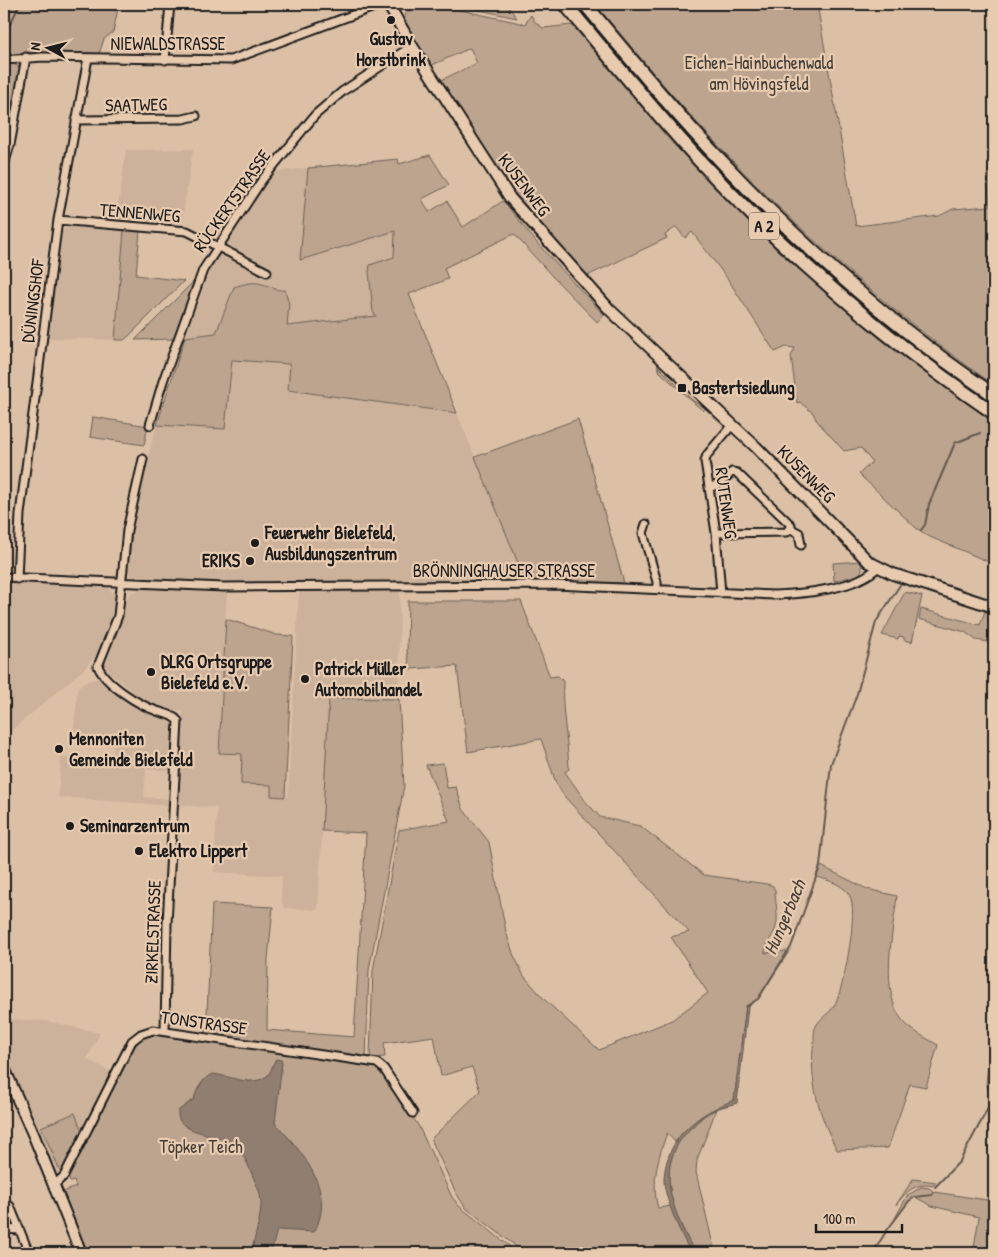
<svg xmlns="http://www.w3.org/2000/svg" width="998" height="1257" font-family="'Patrick Hand',sans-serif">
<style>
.built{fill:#ccb29b}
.green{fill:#bca48f;stroke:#6c6056}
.water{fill:#907e70;stroke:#62574e}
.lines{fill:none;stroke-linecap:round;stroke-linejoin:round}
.stream{stroke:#62574e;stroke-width:2}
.street-casing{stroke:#1c1c1c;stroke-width:11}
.secondary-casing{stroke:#1c1c1c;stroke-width:14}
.highway-casing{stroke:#1c1c1c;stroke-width:16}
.street{stroke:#e8caaf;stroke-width:7}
.secondary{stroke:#e8caaf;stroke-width:10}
.highway{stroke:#e8caaf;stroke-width:12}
.poi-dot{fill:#1c1c1c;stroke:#e8caaf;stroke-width:2}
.labels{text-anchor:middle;stroke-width:4.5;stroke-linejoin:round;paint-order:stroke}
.shield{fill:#e8caaf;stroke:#595048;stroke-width:1}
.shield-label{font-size:16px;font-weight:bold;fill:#1c1c1c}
.poi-label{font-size:18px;font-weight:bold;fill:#1c1c1c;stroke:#e8caaf;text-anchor:start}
.street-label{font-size:18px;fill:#1c1c1c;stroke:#e8caaf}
.park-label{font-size:18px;fill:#443e39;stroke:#e8caaf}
.water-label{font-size:19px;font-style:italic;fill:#453e39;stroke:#e8caaf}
</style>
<rect width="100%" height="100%" fill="#dcc0a6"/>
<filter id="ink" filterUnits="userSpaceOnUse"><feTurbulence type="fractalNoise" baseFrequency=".02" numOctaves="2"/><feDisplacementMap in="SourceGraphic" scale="10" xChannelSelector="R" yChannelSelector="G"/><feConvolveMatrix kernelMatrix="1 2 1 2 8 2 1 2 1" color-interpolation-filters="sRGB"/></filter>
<g filter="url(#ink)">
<path class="built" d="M193,149L181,227L116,221L126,150Z
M308,168L301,260L395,230L394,257L371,265L369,272L373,312L376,316L287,326L288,295L263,284L234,288L216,333L185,337L214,259L273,172Z
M70,225L124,230L115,340L47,338L61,232Z
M232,360L290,364L288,390L457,413L525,580L220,582L136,579L130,576L127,569L134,504L157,425L225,429Z
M4,582L107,586L117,598L108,633L99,652L84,669L4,737Z
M143,588L227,590L219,752L242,754L271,785V796L288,797L299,591L398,589L400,591L399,699L329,698L318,910L284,908L281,897L282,876L214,872L217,808L177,805L183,711L157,707L145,702L105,669V662L116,636L126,599L131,593Z
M94,679H101L144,711L172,722L174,735L173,771L146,769L144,797L171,799V806L58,797L61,758L112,761L114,740L73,736L78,687L84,682Z
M4,1019L46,1021L100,1033L87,1059L112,1072L82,1131L74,1113L41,1127L61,1173L60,1176L56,1175L4,1052Z"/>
<path class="green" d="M7,4H119L113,32L104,39L99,54L33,52L4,56V12Z
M417,4H432L525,24L531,15L535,22L543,28L572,25L673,144L779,252L890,347L994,423V564L930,537L916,528L859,474L872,462L861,448L844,451L817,421L813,413L800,402L797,403L791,356L795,348L786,347L775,352L727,278L692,232L685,238L676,227L665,235L667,238L585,277L513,197L439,81L477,63L470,48L430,66L403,24L406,13Z
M451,4L485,8L486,4H506L517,18Z
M595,4H817L856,226L939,216L953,209L990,206L988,186L994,131V385C883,307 782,217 691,116C658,80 627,41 595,4Z
M410,54H414L496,188Z
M13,64L19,67L21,71L14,109L4,108V66Z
M430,155L449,185L422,199L429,212L447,201L463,227L503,201L538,244L604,315L597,322L552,276L514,234L444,268L448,279L409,294L457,413L288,390L290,364L232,360L225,429L157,425L185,337L216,333L234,287C244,284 252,281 262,284C272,286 275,291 285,290L289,304L287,326L376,316L373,312L369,272L370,265L394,257L395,231L300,260L308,168L398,159L399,164Z
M501,191L668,370L667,372C607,315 550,258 499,192Z
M124,230L140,231L136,275L184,281L130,335L124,340H115Z
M199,276L175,339L135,340Z
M657,365L692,400L706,408L703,411L660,372Z
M93,417L148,426L144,445L90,437Z
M578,419L624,583L525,580L475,457Z
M861,561L862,570L859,575L834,581L833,563Z
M905,592L922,596L912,642L904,640V637L899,636L898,639L882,635Z
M408,601H521L550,677L558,676L563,681C561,711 568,739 569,769L565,772L586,802L600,817L640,826L704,875L767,884L773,886L775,890C775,901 779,916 776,927C773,937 766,942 765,953L787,951L757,1000L746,1006L734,1101C709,1109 691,1121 675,1142L667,1133C658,1158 651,1182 658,1208L671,1206L676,1222L691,1253H525L466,1208L456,1193L431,1139L480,1091L472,1067L441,1076L434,1036L384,1043L385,1057L370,1058L373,971L399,830L449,821L426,765L443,763L447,788L456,787L463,809L489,842L506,932L514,956L524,976L544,999L599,1050L672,1020L708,993L671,937L689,932L564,796L556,783L541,739L468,752L457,666L410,669L407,651Z
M921,609L980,625L985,611L993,614L994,643L976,640L965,632L919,619Z
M226,619L277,635L293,636L285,797L271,796V785L241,784L242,754L219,753Z
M329,698L399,699L404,786L369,970L366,1059L206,1035L212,904L273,907L268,959L267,1030L354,1037L366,833L322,831Z
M821,866L867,889L897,896C893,931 879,993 903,1021C913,1032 926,1038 938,1045L926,1087L910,1084L888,1148L837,1150C819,1115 808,1080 814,1041C814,1037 814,1029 816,1026C820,1018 829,1014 834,1006C844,990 857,917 851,899C847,885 828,880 817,877Z
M994,1016V1098L986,1084Z
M158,1033L379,1068L418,1125L452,1197L459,1206L518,1253H88L63,1192L76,1187L74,1181L70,1182L68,1176L130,1052L142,1038Z
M716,1110L697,1160L696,1172L715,1253H695C674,1213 652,1167 689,1130C698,1122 705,1113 716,1110Z
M75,1113L82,1131L61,1173L41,1127Z
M913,1179L936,1182L933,1186C915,1182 906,1192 896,1205Z
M921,1187L929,1188L934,1192L994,1201V1253H973L979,1217L932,1206L915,1197C906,1202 901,1214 893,1222L907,1196Z"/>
<path class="water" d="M751,1005L748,1007L737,1103C727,1106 716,1108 707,1113C701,1117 695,1124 690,1129C652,1166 673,1212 695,1253H691C682,1237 663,1196 664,1178C667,1136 698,1114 734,1100L746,1006Z
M276,1059L281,1060L282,1063L275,1123C302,1151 337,1192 314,1232L277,1230L271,1253H248L252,1251C255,1233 264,1211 260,1194C259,1189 256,1184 254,1179C248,1165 245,1154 232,1144C218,1132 175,1135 178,1111L194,1099C196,1090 203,1078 212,1074C229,1075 251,1088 267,1076C272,1072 272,1064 276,1059Z"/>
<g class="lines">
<path class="stream" d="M4,36L20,4
M921,530L925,525L929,504L955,443L980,433
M747,1006L758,999L791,947L820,866L831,764L857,694L876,622L900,585
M935,1187L960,1161L994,1097
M873,1253L885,1233L909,1201L915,1197L932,1195L934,1192"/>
<g class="street-casing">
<path id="street" d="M4,60L43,57L231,60L382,4
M165,60L170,4
M76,120L183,119L196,116
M4,165L10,145L26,57
M58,220L187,231L267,272
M150,425L163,381L203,270L262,180L315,115L343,91L412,46
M143,459L127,530L118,616L98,666C105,684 139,705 157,711C165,714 172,714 178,721L167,924L165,1030
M710,487L718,485L732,472L737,473L791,525L787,532L716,533
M646,524L643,533L657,582V589
M791,529L799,533L801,545
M4,577L223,587L555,585L774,595C803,594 857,589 878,567
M17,579L20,514L58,220L88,58
M721,593L716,533L705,461L707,455L732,425
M54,1185L64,1176L132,1041L141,1034L153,1030L377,1063L384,1069L413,1113
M10,1206L29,1253
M4,1229L19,1230"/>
</g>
<g class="secondary-casing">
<path id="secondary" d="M388,4L412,46L510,198L610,310L756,447L869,562L893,574L994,607
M4,1068L34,1136L81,1253"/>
</g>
<g class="highway-casing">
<path id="highway" d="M565,4C609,56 652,109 698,159C787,255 887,340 994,413
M585,4C630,58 675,113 724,164C806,250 896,329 994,395"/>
</g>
<use href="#street" class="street"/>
<use href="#secondary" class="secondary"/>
<use href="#highway" class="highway"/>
</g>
</g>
<g class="poi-dot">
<circle cx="391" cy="20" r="5"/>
<rect x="677" y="383" width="10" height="10" rx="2.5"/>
<circle cx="255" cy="543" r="5"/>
<circle cx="250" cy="561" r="5"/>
<circle cx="151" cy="672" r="5"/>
<circle cx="305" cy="679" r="5"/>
<circle cx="59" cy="749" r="5"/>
<circle cx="70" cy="826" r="5"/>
<circle cx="139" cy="851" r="5"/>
</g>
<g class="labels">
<rect class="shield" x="749" y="212.5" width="30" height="27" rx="4"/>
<g class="shield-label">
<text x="764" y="232">A 2</text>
</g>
<g class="poi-label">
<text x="391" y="45" text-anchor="middle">Gustav<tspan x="391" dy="21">Horstbrink</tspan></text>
<text x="692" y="394">Bastertsiedlung</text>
<text x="265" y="539">Feuerwehr Bielefeld,<tspan x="265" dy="21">Ausbildungszentrum</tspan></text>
<text x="240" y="567" text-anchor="end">ERIKS</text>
<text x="161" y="668">DLRG Ortsgruppe<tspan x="161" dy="21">Bielefeld e.V.</tspan></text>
<text x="315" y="675">Patrick Müller<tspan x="315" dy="21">Automobilhandel</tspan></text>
<text x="69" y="745">Mennoniten<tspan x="69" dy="21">Gemeinde Bielefeld</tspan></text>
<text x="80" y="832">Seminarzentrum</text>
<text x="149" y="857">Elektro Lippert</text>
</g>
<g class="street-label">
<text x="168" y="50">NIEWALDSTRASSE</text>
<text transform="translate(136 105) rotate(-1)" y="6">SAATWEG</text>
<text transform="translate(524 185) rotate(53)" y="6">KUSENWEG</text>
<text transform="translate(232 201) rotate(-55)" y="6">RÜCKERTSTRASSE</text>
<text transform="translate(140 213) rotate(5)" y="6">TENNENWEG</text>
<text transform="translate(33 301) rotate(-83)" y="6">DÜNINGSHOF</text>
<text transform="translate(806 474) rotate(45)" y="6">KUSENWEG</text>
<text transform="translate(726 503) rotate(82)" y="6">RUTENWEG</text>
<text x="504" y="577">BRÖNNINGHAUSER STRASSE</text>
<text transform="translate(153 932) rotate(-88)" y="6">ZIRKELSTRASSE</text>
<text transform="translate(204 1023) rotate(8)" y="6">TONSTRASSE</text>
</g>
<g class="park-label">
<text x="759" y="69">Eichen-Hainbuchenwald<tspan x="759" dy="21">am Hövingsfeld</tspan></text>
<text x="201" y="1153">Töpker Teich</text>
</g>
<g class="water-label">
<text transform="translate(784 917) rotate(-67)" y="7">Hungerbach</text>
</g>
</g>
<rect width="998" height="1257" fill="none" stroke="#e8caaf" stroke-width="20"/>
<rect x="10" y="10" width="978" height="1237" fill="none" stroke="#1c1c1c" stroke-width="2" filter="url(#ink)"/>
<g transform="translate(48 48) rotate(277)" stroke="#e8caaf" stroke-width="4" paint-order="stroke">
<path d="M0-4L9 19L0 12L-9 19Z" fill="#1c1c1c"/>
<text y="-8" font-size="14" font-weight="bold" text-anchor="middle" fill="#1c1c1c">N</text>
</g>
<path d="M816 1224v8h86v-8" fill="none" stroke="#1c1c1c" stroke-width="2.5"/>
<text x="823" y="1224" font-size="15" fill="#1c1c1c" stroke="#e8caaf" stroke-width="4" paint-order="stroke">100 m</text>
</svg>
